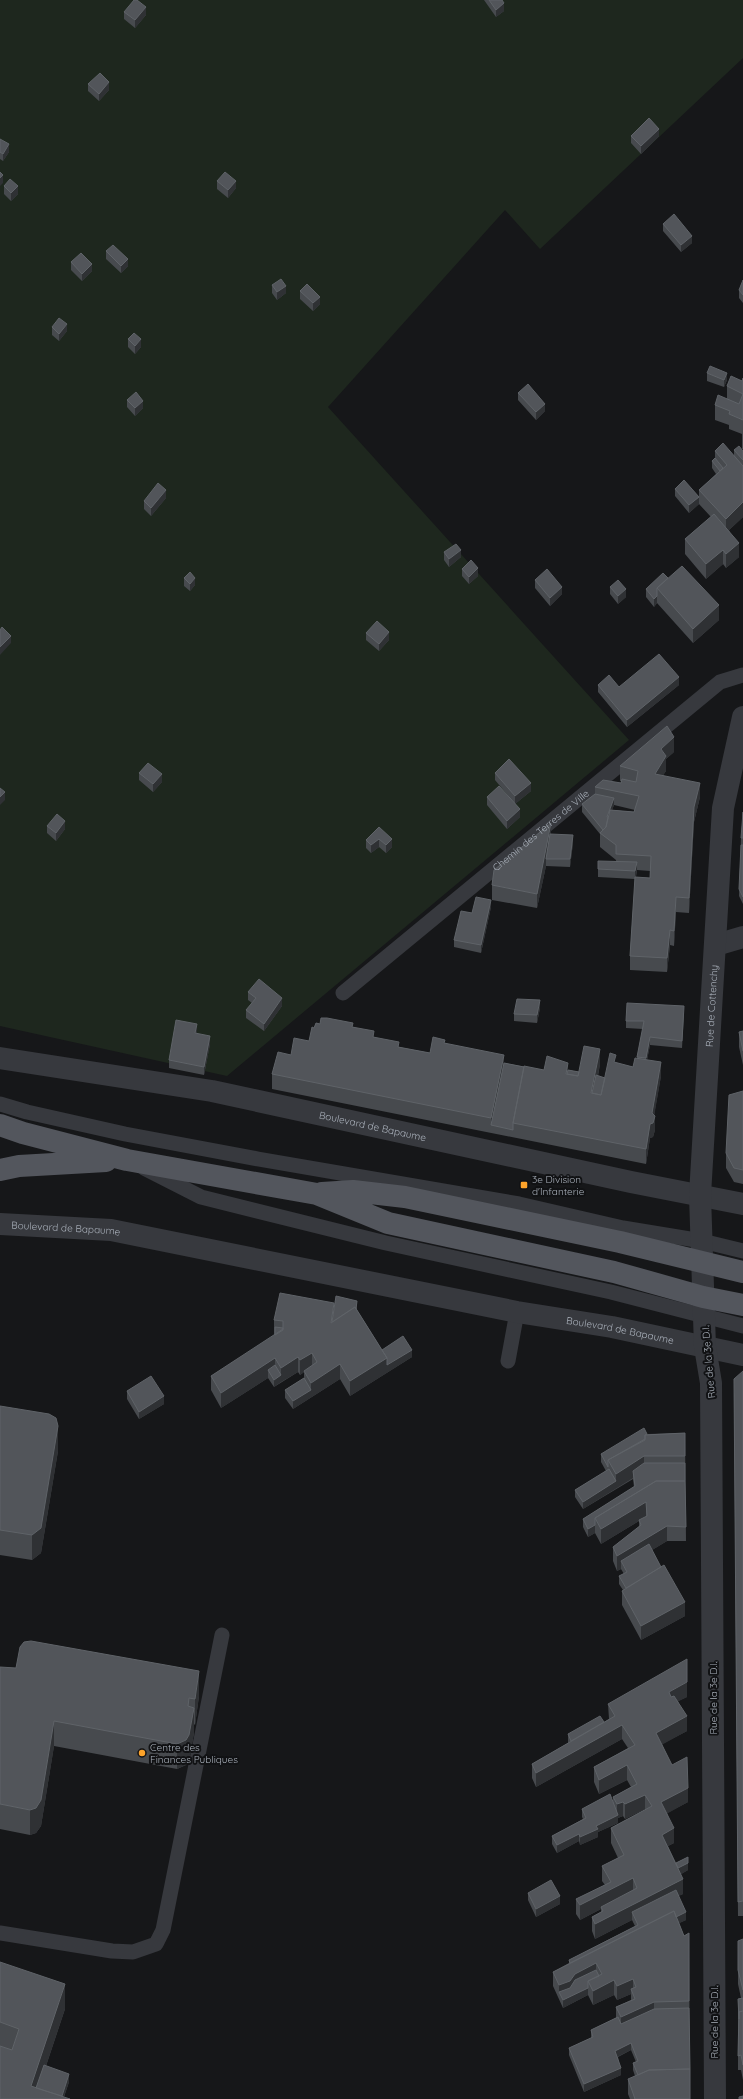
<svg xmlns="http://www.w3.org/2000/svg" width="743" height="2099" font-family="Quicksand,sans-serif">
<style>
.green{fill:#1e271e}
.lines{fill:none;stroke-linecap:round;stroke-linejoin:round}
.service{stroke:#37393e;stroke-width:15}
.minor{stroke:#37393e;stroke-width:22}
.primary{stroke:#53565d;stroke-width:22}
.wall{fill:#474a4e;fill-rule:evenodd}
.shaded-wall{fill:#2f3134}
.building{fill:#52555a;stroke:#5f6368}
.poi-dot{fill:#fda32a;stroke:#111214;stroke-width:1.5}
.labels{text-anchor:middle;stroke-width:4;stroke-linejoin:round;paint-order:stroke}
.street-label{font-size:10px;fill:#a8afb9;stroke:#111214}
.poi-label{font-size:10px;fill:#a8afb9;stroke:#111214;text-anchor:start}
</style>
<rect width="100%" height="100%" fill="#161719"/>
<path class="green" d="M0,0H743V58L540,249L505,210L328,407L629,740L227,1076L0,1026Z"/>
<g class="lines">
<g class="service">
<path id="s1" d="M343,993L720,682L743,675"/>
<path d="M0,1104L27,1112L125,1134L258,1159L519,1204L623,1228L702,1241L743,1251"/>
<path d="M144,1168L201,1197L386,1243L611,1292L743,1326"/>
<path d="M508,1361L517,1312"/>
<path d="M0,1933L112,1951L133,1952L156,1944L163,1930L222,1635"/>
</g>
<g class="minor">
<path d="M716,945L743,937"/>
<path id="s2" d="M0,1058L212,1091L631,1182L743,1204"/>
<path id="s3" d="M0,1224L111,1230L517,1312L612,1327L743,1355"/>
<path id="s4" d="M715,2099L711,1383L705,1347L700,1195L723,808L743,717"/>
</g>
<path class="primary" d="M0,1125L23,1133L127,1160L317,1194L388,1223L614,1272L703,1297L743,1305
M0,1170L19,1166L106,1161
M322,1193L353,1191L405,1197L620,1242L743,1272"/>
</g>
<path class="wall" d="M484,0H502L504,11L496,17Z
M124,12L146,15L135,28L124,19Z
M88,84L109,90L99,101L88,91Z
M631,136H659L641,154L631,143Z
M0,139L9,152L3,161L0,159Z
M217,181L236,188L228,198L217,189Z
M4,186L18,194L11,201L4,194Z
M663,224L692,243L681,252L663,231Z
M106,251L128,266L121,273L106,259Z
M71,262L92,271L82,281L71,270Z
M743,280V303L739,298V290Z
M272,285L286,293L277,300L272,293Z
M300,291L320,304L313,311L300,299Z
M52,327L67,331L59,341L52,335Z
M128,339L141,347L135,354L128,347Z
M707,373L727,380L724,387L707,381Z
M743,378V449H742V434L729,429V425L715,420V405L727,399V386L742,381Z
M518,393L545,411L536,420L518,400Z
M127,400L143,408L135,416L127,407Z
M734,450L743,451V517L729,530L739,557L726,568L723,564L706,579L685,554V539L711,517L699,504L689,513L675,496V489L699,497V490L716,474L712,468V461L715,458V451L734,456Z
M166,498L151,516L144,509V501Z
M444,552L461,557L449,567L444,560Z
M462,569L478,576L469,584L462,576Z
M184,578L195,585L190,591L184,586Z
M668,578L719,620L693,643L657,603L654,607L646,597V589Z
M535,580L562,594L550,606L535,588Z
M610,587L626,597L618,604L610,594Z
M366,633L389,640L379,651L366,640Z
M598,685L619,687L679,685L627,727L598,692Z
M674,752L666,759V771L663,775L700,797L694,822L689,913L676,912L674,946L670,945L667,972L630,970V956L635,879L598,877V869L616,861V860L600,847V834L582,812V804L595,794V787L621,783L622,781H620V766ZM614,805L635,810L634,812L612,810ZM637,870L650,871V878L636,877Z
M139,773L162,782L153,792L139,780Z
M495,773L531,791L515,804L495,780Z
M487,797L520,817L507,829L487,805Z
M743,812V904L739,896L741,838Z
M47,826L65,829L56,841L47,833Z
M379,827L392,847L386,853L379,847L371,853L366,848V840Z
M551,834L573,843L570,867L546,866L537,908L492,900V885Z
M491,907L481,953L454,947V940L472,913Z
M248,992L282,1006L264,1031L246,1018V1010L252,1003L248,1000Z
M540,1008L537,1023L514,1021V1014Z
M684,1013L682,1048L650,1045L647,1060L661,1076L654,1115L655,1130L653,1137L650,1138L646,1164L272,1089V1074L291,1055L353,1027L374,1037L399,1047L430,1053L445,1043L504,1063L544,1070H568L579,1072L600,1064L598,1076L605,1078L616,1063L633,1067L637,1058L643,1029L626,1028V1021Z
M743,1031V1065L739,1047V1032Z
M197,1032V1033L210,1044L204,1075L169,1068V1060Z
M743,1091V1184L734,1182L726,1168V1153Z
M357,1308V1310L382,1350L412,1357L350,1396L340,1379L293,1409L285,1398V1390L304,1378V1372L300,1375L298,1372L274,1387L268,1378L221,1408L211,1390V1376L275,1335L274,1334V1320Z
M743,1371V1916H738L734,1394Z
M127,1391L164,1404L139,1419L127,1399Z
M0,1406L58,1451L41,1553L32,1560L0,1555Z
M685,1433L686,1541H667L652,1550L685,1616L641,1640L622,1605V1591L623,1590L619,1584V1576L624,1574L621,1569L617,1571L613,1561V1547L639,1527V1521L601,1544L595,1533L588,1537L583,1527V1519L634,1487L633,1479L583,1509L575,1497V1490L606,1471L601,1462V1454L647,1434Z
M0,1667L199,1696L195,1725L194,1724V1733L189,1760L186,1765L177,1769L54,1746L41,1826L36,1833L30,1835L0,1829Z
M687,1697L678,1701L687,1731L662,1744L688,1802L667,1813L674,1843L668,1846L676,1863L688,1857V1870L681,1874L683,1894L678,1896L686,1920L679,1923L684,1936L689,1933L690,2099H630L628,2094V2080L635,2076L633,2070V2063L636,2062L631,2050L618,2057L621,2075L584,2092L569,2055V2048L591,2038V2030L616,2018V2007L631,2000V1994L617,2000L614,1995L593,2005L588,1995L563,2008L553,1986V1972L569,1963V1960L635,1926L632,1920L595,1939L592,1931V1917L601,1912V1909L580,1920L576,1914V1899L605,1885L602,1881V1866L618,1858L611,1843V1828L645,1810V1809L625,1819L623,1816L618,1818V1823L598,1832V1837L580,1845L579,1841L557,1853L552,1844V1836L583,1819L582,1817V1809L613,1802V1797L631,1787L627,1780L599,1794L594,1782V1767L628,1748L622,1739L536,1787L532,1778V1764L568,1743V1734L604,1722L609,1719L608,1704Z
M528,1893L560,1904L536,1917L528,1900Z
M743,1939V2080L741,2070H738V1999L741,1998L738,1984V1941Z
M0,1962L65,2009L46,2066L69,2082L64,2097L0,2099Z"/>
<path class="shaded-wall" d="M504,3V11L496,17V10Z
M146,7V15L135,28V20Z
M109,82V90L99,101V94Z
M659,129V136L641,154V146Z
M9,144V152L3,161V154Z
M3,175V183L0,186V178Z
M236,181V188L228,198V190Z
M18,186V194L11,201V193Z
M692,236V243L681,252V245Z
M128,259V266L121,273V266Z
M92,264V271L82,281V274Z
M286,286V293L277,300V292Z
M320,297V304L313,311V303Z
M67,324V331L59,341V334Z
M141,339V347L135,354V346Z
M727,373V380L724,387V380Z
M143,401V408L135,416V408Z
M545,404V411L536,420V412Z
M166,490V498L151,516V508Z
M699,497V504L689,513V505Z
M743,502V517L726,533V519Z
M739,543V557L726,568V554Z
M461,550V557L449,567V559Z
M723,550V564L706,579V564Z
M478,568V576L469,584V577Z
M195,578V585L190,591V584Z
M562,587V594L550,606V598Z
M626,589V597L618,604V596Z
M657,596V603L654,607V599Z
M719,605V620L693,643V629Z
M389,632V640L379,651V644Z
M11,636V643L0,655V647Z
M679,677V685L627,727V720Z
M674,737V752L666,759V771L655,788V774L661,749Z
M162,774V782L153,792V784Z
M531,783V791L515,804V796Z
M700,783V797L694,822L689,913V898L694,807Z
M5,792V800L0,805V797Z
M614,798V805L607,824V817Z
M520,809V817L507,829V821Z
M65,821V829L56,841V833Z
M551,823V837L546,859V866L537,908V894Z
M573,835V843L570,867V859Z
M379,839V847L371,853V845Z
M392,839V847L386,853V845Z
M637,862V870L635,879V871Z
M676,897V912L674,946V931Z
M491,900V907L481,953V945Z
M670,930V945L667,972V958Z
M282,998V1006L264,1031V1024Z
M540,1000V1008L537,1023V1015Z
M197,1024V1032L195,1041V1033Z
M210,1036V1044L204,1075V1067Z
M650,1037V1045L646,1065V1058Z
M600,1049V1064L593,1100L591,1093Z
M504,1055V1069L491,1125V1118Z
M661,1062V1076L653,1123L655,1116V1130L653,1137L650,1138L646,1164V1149Z
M568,1063V1077L566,1074Z
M357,1301V1308L355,1322L331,1323L334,1303V1318Z
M412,1350V1357L350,1396V1381L387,1358Z
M312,1353V1367L300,1375V1360Z
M298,1357V1372L281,1382V1368Z
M275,1358V1373L268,1370V1378L221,1408V1393Z
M340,1364V1379L293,1409V1401L311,1390V1383Z
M281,1375V1382L274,1387V1380Z
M164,1396V1404L139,1419V1412Z
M58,1426V1451L41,1553L32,1560V1535Z
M644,1456V1471H633V1478L583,1509V1502L616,1481V1474Z
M646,1502V1517L639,1520V1521L601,1544V1529Z
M595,1525V1533L588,1537V1529Z
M667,1526V1541L624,1567L621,1561V1569L617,1571V1556Z
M685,1602V1616L641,1640V1626Z
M199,1671V1696L195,1725V1699Z
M687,1682V1697L669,1706V1692Z
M194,1708V1733L189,1760L186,1765L177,1769V1744Z
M687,1716V1731L656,1748V1733Z
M54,1721V1746L41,1826L36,1833L30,1835V1810Z
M622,1725V1739L536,1787V1773Z
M627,1765V1780L599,1794V1780Z
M688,1788V1802L661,1817V1802Z
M645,1795V1809L625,1819V1804Z
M623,1802V1816L618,1818V1823L598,1832V1837L580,1845V1837L596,1826L617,1816V1804Z
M674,1828V1843L662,1849V1835Z
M579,1834V1841L557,1853V1845Z
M688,1863V1870L675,1878V1870Z
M633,1878V1893L601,1907V1909L580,1920V1905Z
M683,1879V1894L635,1918L632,1912V1920L595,1939V1924Z
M560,1896V1904L536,1917V1909Z
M686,1912V1920L596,1964V1978L559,1992V1985L573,1968Z
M633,1979V1993L631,1989V1994L617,2000V1986Z
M614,1980V1995L593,2005V1991Z
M65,1984V2009L35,2099L31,2086Z
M588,1988V1995L563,2008V2000Z
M654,2002V2016L621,2032V2017Z
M631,2043V2050L615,2058V2051Z
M621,2068V2075L584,2092V2084Z
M69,2074V2082L63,2099H61Z"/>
<path class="building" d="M134,0H137L146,7L135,20L124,12Z
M489,0H502L504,3L496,10Z
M100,73L109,82L99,94L88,84Z
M649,118L659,129L641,146L631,136Z
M0,139L9,144L3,154L0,152Z
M0,172L3,175L0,178Z
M225,172L236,181L228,190L217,181Z
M10,179L18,186L11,193L4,186Z
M674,214L692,236L681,245L663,224Z
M113,245L128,259L121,266L106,251Z
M81,253L92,264L82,274L71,262Z
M281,279L286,286L277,292L272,285Z
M743,280V295L739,290Z
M307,284L320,297L313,303L300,291Z
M59,318L67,324L59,334L52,327Z
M134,333L141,339L135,346L128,339Z
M710,366L727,373L724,380L707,373Z
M731,376L742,381L743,378V394L727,386Z
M528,384L545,404L536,412L518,393Z
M136,392L143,401L135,408L127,400Z
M743,394V420L729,414L730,411L715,405L718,395L739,404Z
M723,443L743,466V502L726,519L699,490L727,465L715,451Z
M739,446L743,451V460L734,450Z
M715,458L723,468L720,471L712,461Z
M684,480L699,497L689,505L675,489Z
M158,483L166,490L151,508L144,501Z
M714,514L739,543L726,554L723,550L706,564L685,539Z
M456,544L461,550L449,559L444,552Z
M471,560L478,568L469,577L462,569Z
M682,566L719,605L693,629L657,588Z
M547,569L562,587L550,598L535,580Z
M190,572L195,578L190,584L184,578Z
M663,573L668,578L657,588V596L654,599L646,589Z
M618,580L626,589L618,596L610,587Z
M377,621L389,632L379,644L366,633Z
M2,627L11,636L0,647V630Z
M659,654L679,677L627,720L598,685L609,675L619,687Z
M667,726L674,737L661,749L666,756L655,774L700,783L694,807L689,898L676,897L674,931L670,930L667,958L630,956L635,877L650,878L651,856L616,854V845L600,833L606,827L610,810L634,812L639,796L595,787L603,780L621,783L622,779L636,782L638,771L620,766Z
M509,759L531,783L515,796L495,773Z
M148,763L162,774L153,784L139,773Z
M499,786L520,809L507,821L487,797Z
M0,788L5,792L0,797Z
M595,794L614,798L607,817H608L606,827L603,830L582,804Z
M743,812V838H741Z
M57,814L65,821L56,833L47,826Z
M551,823L537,894L492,885L494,870Z
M379,827L392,839L386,845L379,839L371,845L366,840Z
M550,834L573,835L570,859H546Z
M741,845H743V897L739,889Z
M598,861L637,862L635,871L598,869Z
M476,897L491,900L481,945L454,940L461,911L472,913Z
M259,979L282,998L264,1024L246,1010L256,998L248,992Z
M517,999L540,1000L537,1015L514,1014Z
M627,1003L684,1006L682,1041L650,1037L646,1058L637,1057L644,1021H626Z
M321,1018H327L353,1023L352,1027L374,1031L373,1037L399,1042L398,1047L430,1053L433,1037L445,1040L444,1043L504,1055L491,1118L272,1074L278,1052L291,1055L294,1038L309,1041L312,1027L314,1028L316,1023L320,1024Z
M176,1020L197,1024L195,1033L210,1036L204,1067L169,1060Z
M743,1031V1051L739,1032Z
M584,1046L600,1049L591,1093L601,1095L610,1053L616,1055L614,1062L633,1067L635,1058L661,1062L652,1113L655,1116L653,1123L650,1124L646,1149L513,1123L524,1066L544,1070L547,1056L568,1063L566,1074L578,1076Z
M504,1063L524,1067L513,1123V1130L491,1125Z
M568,1070L579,1072L578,1076L567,1074Z
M596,1075L605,1078L601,1095L592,1093Z
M743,1091V1170L734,1168L726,1153L729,1095Z
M280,1293L334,1303L331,1323L355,1307L387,1358L350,1381L340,1364L311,1383L304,1371L317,1362L312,1353L300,1360L298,1357L281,1368L275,1358L221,1393L211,1376L283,1329V1321L274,1320Z
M336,1296L357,1301L356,1309L355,1307L332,1322Z
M275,1327L283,1328V1330L275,1335Z
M403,1336L412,1350L387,1365V1358L382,1350Z
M275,1365L281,1375L274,1380L268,1370Z
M743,1371V1901L738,1902L734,1379Z
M151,1376L164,1396L139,1412L127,1391Z
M304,1378L311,1390L293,1401L285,1390Z
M0,1406L49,1414L56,1418L58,1426L41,1528L32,1535L0,1530Z
M644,1428L647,1434L645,1435V1440L608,1460V1467L601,1454Z
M685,1433V1456H644L616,1474L608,1460L645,1439V1435Z
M644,1463H685V1481H656L595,1518V1525L588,1529L583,1519L635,1486L633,1471Z
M609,1469L616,1481L583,1502L575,1490Z
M656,1481H685L686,1527L667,1526L617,1556L613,1547L641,1525L639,1520L647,1516L646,1502L601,1529L595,1518Z
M649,1544L661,1567L626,1588L619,1576L627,1572L621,1561Z
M664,1565L685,1602L641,1626L622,1591Z
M31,1641L199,1671L195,1699L189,1698L188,1706L194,1708L189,1735L186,1740L177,1744L54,1721L41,1800L36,1808L30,1810L0,1804V1667L16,1668L20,1647L24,1642Z
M687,1659V1682L669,1692L671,1697L674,1696L687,1716L656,1733L672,1765L687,1757L688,1788L661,1802L674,1828L662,1835L683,1879L595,1924L592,1917L603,1911L601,1907L637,1888L633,1878L580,1905L576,1899L611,1882L602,1866L624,1855L611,1828L652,1806L645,1795L625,1804L623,1802L617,1804L613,1797L637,1784L627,1765L599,1780L594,1767L635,1745L622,1725L536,1773L532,1764L615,1716L608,1704Z
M600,1716L604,1722L571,1741L568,1734Z
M610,1794L618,1815L596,1826L598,1829L580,1837L579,1834L557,1845L552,1836L586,1818L582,1809Z
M688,1857V1863L678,1868L676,1863Z
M551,1880L560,1896L536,1909L528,1893Z
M676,1890L686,1912L676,1917L674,1911L570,1963L569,1960L638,1925L632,1912Z
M674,1911L684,1936L689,1933V2001L654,2002L621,2017L616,2007L635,1999L631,1989L636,1987L633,1979L617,1986L614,1980L593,1991L588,1981L602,1974L596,1963L575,1974L570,1981L559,1985L553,1972Z
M743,1939V1990L738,1970V1941Z
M0,1962L65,1984L31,2086L70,2099H0V2046L12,2050L19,2029L0,2022Z
M596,1970L599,1976L588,1981V1988L563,2000L559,1992L570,1988L575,1980Z
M743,1998V2011L739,2012V2019L738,1999Z
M689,2008L690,2069L649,2070L638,2075L633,2063L638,2061L631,2043L615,2051L621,2068L584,2084L569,2048L593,2037L591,2030L618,2017L621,2024L654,2009Z
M743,2011V2065L741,2055L738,2056L739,2012Z
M44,2065L69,2074L62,2096L36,2088Z
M690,2069V2099H634H635L628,2079L649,2070Z
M743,2096V2099H739V2097Z"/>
<g class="poi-dot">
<rect x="520" y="1181" width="8" height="8" rx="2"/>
<circle cx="142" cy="1753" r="4"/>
</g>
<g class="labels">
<g class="street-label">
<text dy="4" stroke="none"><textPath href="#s1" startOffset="256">Chemin des Terres de Ville</textPath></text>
<text dy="4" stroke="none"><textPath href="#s4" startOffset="1094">Rue de Cottenchy</textPath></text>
<text dy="4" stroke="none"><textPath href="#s2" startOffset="379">Boulevard de Bapaume</textPath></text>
<text dy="4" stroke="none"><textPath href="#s3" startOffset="66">Boulevard de Bapaume</textPath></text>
<text dy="4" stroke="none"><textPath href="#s3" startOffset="630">Boulevard de Bapaume</textPath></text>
<text transform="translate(708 1362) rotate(-95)" y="4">Rue de la 3e D.I.</text>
<text transform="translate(713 1698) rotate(-90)" y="4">Rue de la 3e D.I.</text>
<text transform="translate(714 2022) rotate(-90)" y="4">Rue de la 3e D.I.</text>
</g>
<g class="poi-label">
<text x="532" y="1183">3e Division<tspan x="532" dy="12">d'Infanterie</tspan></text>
<text x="150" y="1751">Centre des<tspan x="150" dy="12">Finances Publiques</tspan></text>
</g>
</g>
</svg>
